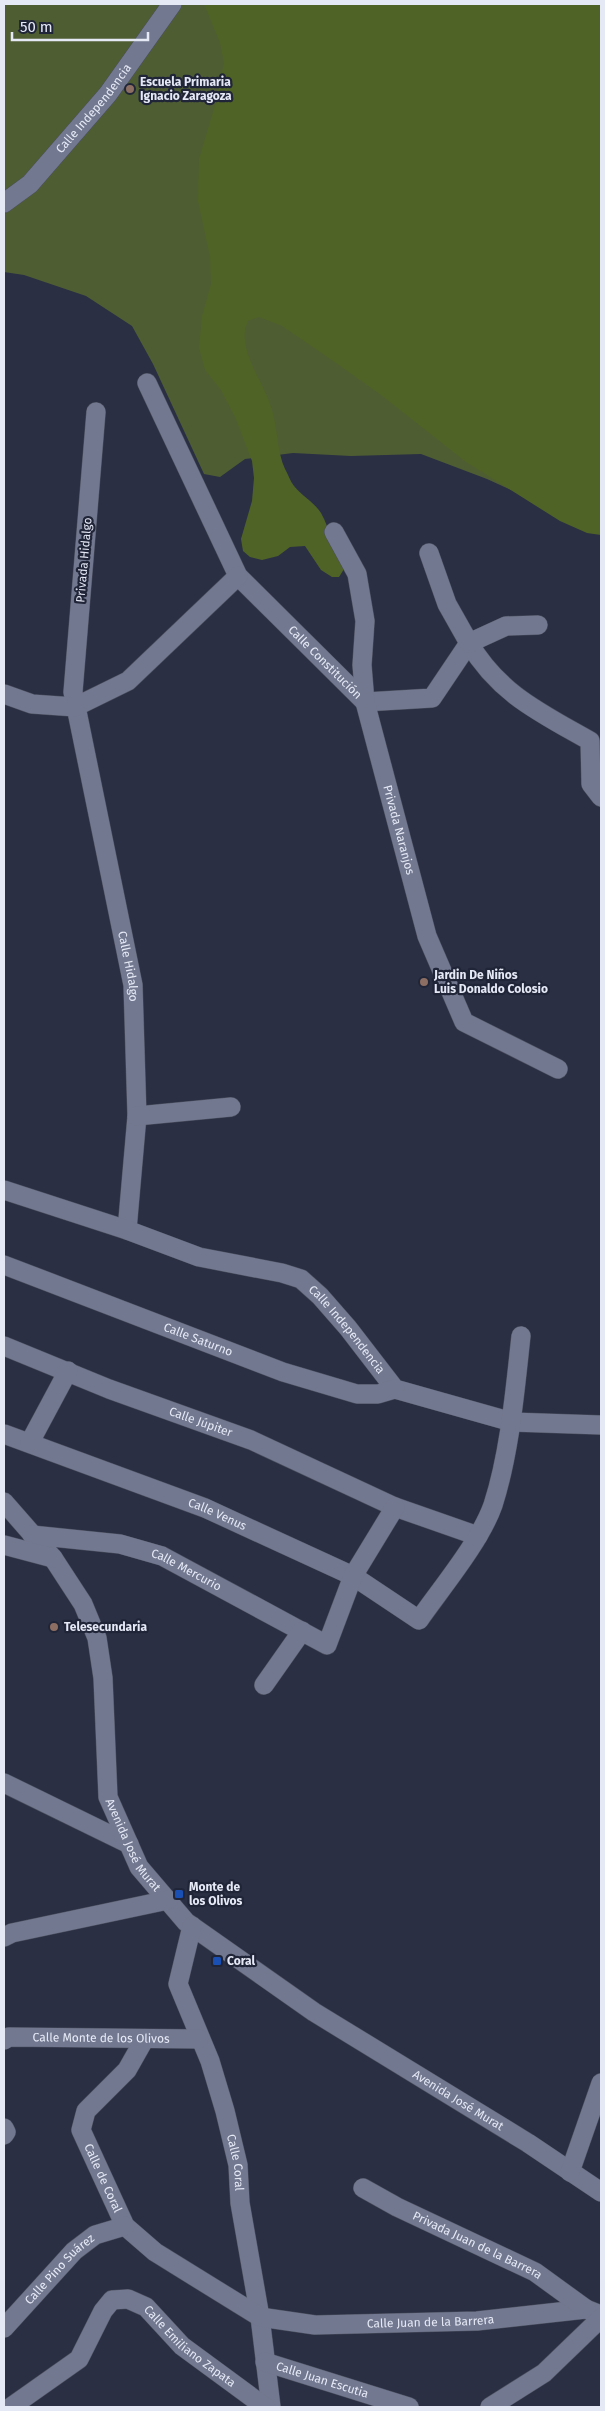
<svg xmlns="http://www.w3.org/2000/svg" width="605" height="2411" font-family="'Fira Sans',sans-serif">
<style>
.green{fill:#4f5d33}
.forest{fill:#506326}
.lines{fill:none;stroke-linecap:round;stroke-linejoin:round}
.minor-casing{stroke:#4a4e5e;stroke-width:20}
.minor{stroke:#72788f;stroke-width:19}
.education-dot{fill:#8d6e63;stroke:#212538;stroke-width:2}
.transit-dot{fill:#1a4fb4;stroke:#212538;stroke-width:2}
.labels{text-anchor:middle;stroke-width:4.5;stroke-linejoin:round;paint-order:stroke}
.poi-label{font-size:12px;font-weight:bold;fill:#e5e9f6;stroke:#212538;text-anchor:start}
.street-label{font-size:12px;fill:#e5e9f6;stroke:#212538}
</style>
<rect width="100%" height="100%" fill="#2a2f43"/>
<path class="green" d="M4,4H601L566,515L487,479L421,454L351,456L293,453L245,459L220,477L204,474L153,364L132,326L86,296L24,275L4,272Z"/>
<path class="forest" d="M204,4H601V535L587,533L560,521L466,462L381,395L336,363L282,326L259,317L248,321C244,331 244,336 246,347C251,369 266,388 272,410C278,430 277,452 285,469C288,474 290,481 294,486C302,496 314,502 321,513C331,531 333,551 344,569L339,577H332L321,570L305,546L290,547L278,556L262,560L250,557L243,551L241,539L252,501L254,478L252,461L235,417L221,390L205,370L199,348L202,316L211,284L210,257L198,201L199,159L215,105L224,63L220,43Z"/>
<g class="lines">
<g class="minor-casing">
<g id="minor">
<path id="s1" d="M4,203L30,184L108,94L172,4"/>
<path id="s2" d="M147,383L238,576L365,702L432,698L469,643C499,694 541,713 590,741L591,784L601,797"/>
<path id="s3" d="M96,412L73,692L133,985L137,1116L127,1230"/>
<path id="s4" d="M334,532L357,574L365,621L362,665L365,702L427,936L464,1022L558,1069"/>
<path d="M429,553L447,604L469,643L506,626L538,625"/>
<path d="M4,694L32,704L75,707L128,681L238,576"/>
<path d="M137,1116L231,1107"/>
<path id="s5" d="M4,1190L127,1230L199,1257L282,1273L301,1279L320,1296L348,1328L395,1389L512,1422L601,1425"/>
<path id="s6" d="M4,1265L283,1372L357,1394H378L395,1389"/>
<path id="s7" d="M4,1346L109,1389L251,1440L395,1507L478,1536"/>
<path id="s8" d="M4,1434L205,1508L353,1576L419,1620C442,1587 480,1542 493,1505C510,1452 515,1390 521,1336"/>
<path d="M30,1442L68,1371"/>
<path id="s9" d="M4,1502L53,1558L83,1604L97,1638L103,1678L108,1797L139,1867L186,1922L314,2012L528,2143L601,2192"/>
<path id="s10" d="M32,1535L120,1544L162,1556L327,1645L353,1576L395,1507"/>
<path d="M4,1545L53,1558"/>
<path d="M264,1685L302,1631"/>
<path d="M4,1783L129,1844"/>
<path id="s11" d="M192,1926L178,1984L210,2061L225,2111L238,2165L240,2203L260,2317L271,2407"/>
<path d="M4,1937L12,1933L168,1900"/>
<path id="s12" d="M4,2040L9,2037L199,2039"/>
<path id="s13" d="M144,2040L127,2070L86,2111L81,2130L125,2226L155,2252L260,2317L315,2325L477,2321L586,2309L601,2315"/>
<path d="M4,2128L6,2132L4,2135"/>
<path d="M570,2172L601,2083"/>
<path id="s14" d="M363,2188L397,2207L535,2272L586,2309"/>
<path id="s15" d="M4,2328L74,2251L95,2235L125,2226"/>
<path id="s16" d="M265,2362L409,2407"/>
<path id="s17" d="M11,2407L79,2359L103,2311L112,2300L128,2299L146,2307L182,2346L265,2407"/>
<path d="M490,2407L544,2373L601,2318"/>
</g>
</g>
<use href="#minor" class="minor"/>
</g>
<g class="education-dot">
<circle cx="130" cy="89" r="5"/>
<circle cx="424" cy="982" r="5"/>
<circle cx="54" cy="1627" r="5"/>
</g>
<g class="transit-dot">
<rect x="174" y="1889" width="10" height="10" rx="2.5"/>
<rect x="212" y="1956" width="10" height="10" rx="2.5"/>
</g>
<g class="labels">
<g class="poi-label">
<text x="140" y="86">Escuela Primaria<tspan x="140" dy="14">Ignacio Zaragoza</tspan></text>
<text x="434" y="979">Jardin De Niños<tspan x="434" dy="14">Luis Donaldo Colosio</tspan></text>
<text x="64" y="1631">Telesecundaria</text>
<text x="189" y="1891">Monte de<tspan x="189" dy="14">los Olivos</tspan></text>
<text x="227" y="1965">Coral</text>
</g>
<g class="street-label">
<text dy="4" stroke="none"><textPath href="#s1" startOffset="131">Calle Independencia</textPath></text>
<text transform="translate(84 560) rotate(-85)" y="4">Privada Hidalgo</text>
<text dy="4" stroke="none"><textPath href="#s2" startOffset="336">Calle Constitución</textPath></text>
<text dy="4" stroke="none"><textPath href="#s4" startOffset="309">Privada Naranjos</textPath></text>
<text dy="4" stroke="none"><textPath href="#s3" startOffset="561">Calle Hidalgo</textPath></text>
<text dy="4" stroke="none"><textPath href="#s5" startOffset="379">Calle Independencia</textPath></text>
<text dy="4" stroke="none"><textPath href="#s6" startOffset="208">Calle Saturno</textPath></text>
<text dy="4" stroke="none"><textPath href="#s7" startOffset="211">Calle Júpiter</textPath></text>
<text dy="4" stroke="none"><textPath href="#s8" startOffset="228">Calle Venus</textPath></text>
<text dy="4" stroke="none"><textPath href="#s10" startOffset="160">Calle Mercurio</textPath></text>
<text dy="4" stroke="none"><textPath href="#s9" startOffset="380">Avenida José Murat</textPath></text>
<text dy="4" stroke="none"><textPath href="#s12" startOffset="98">Calle Monte de los Olivos</textPath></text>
<text dy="4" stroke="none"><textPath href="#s9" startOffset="800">Avenida José Murat</textPath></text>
<text dy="4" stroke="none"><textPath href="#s11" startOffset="248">Calle Coral</textPath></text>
<text dy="4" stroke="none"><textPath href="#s13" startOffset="165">Calle de Coral</textPath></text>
<text dy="4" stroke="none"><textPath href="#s14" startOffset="128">Privada Juan de la Barrera</textPath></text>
<text dy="4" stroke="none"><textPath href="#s15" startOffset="81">Calle Pino Suárez</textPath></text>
<text dy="4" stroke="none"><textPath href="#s13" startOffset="552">Calle Juan de la Barrera</textPath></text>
<text dy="4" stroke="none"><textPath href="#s17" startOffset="246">Calle Emiliano Zapata</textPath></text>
<text dy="4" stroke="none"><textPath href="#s16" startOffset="60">Calle Juan Escutia</textPath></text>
</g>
</g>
<rect width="605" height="2411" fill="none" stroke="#e5e9f6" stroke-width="10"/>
<path d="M12 32v8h136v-8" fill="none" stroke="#e5e9f6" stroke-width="2.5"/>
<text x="20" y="32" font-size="15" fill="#e5e9f6" stroke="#212538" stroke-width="4" paint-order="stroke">50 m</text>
</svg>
